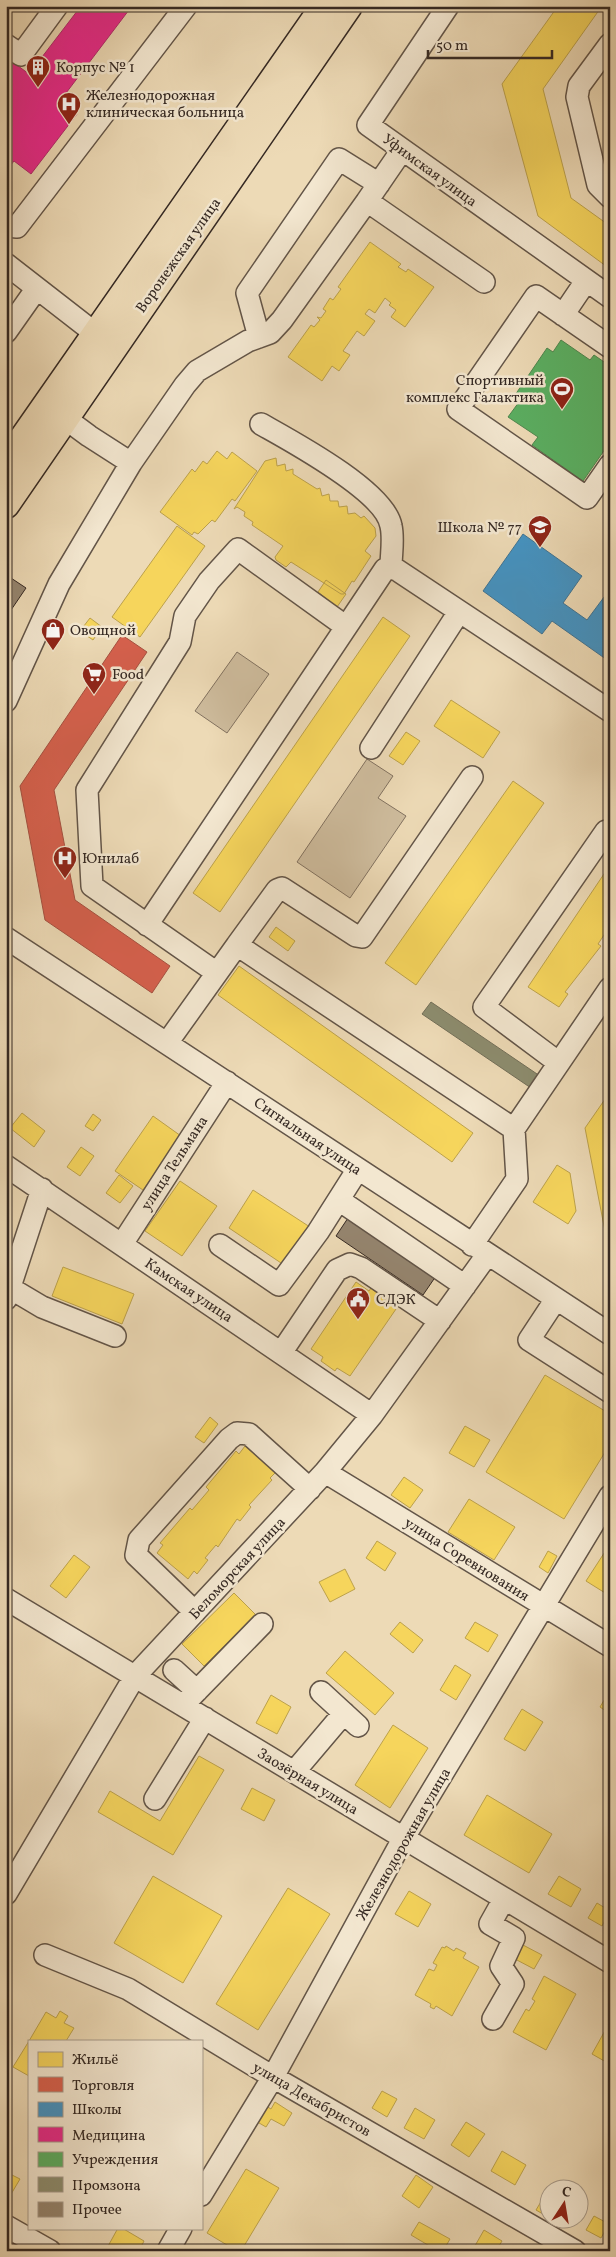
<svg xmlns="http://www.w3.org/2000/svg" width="616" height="2257" font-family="Vollkorn,serif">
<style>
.park{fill:#cebc9d;stroke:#827260}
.homes{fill:#f6d55c;stroke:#bca14b}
.shops{fill:#d6604d;stroke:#a65040}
.schools{fill:#4393c3;stroke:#3f7393}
.health{fill:#e7298a;stroke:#b2296b}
.public{fill:#5aae61;stroke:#4f864e}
.industry{fill:#8c8c6e;stroke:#726e58}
.building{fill:#95856f;stroke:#352923}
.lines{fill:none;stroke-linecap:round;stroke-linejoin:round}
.minor-casing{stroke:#635548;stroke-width:24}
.major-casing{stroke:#352923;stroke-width:29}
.minor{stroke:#f3e7d0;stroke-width:21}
.major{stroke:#eddab6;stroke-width:26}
.labels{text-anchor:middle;stroke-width:5;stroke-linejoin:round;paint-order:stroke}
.poi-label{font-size:15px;fill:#352923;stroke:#f3e7d0;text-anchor:start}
.street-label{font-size:15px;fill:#352923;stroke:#f3e7d0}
</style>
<rect width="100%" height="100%" fill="#eddab6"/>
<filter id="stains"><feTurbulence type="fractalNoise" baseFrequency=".004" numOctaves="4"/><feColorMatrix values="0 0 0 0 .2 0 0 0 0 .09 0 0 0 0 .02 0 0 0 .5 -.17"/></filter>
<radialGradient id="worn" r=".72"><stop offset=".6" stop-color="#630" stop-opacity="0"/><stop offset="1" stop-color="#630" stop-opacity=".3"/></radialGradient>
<path class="park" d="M237,652L269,674L227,733L195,711Z
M367,759L393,776L378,798L406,816L350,898L297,862Z"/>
<path class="homes" d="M558,6H602L543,89L571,198L610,226V269L538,216L502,84Z
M370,242L401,264L398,267L406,272L408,269L434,287L405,327L391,317L396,310L389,305L391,303L385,298L375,313L369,309L365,314L375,321L364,336L357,331L343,351L350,355L339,371L332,366L322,381L288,357L311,325L314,327L320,320L317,317L321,318L326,311L323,309L330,298L333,300L341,289L338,287Z
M217,451L227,459L232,452L257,471L235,501L232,499L215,522L212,520L198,534L194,532L192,535L160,512L192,469L195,472L203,461L207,464Z
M276,458L277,466L285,464L286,471L293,469V474L317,489L320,488L322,496L329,494L330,501H338L339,507L347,506L348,514L355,513L361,518L364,516L375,528L376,536L365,551L371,556L354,582L352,581L344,594H341L291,562L286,567L276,560L275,557L283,546L252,525L253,522L244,516L245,512L237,507L234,509L265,461Z
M177,526L205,546L140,637L112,617Z
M326,580L346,594L337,607L318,592Z
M383,617L410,636L220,912L193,893Z
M90,618L102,627L93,640L80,631Z
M451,700L500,732L483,758L434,726Z
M406,732L420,741L403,765L389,756Z
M513,781L544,803L416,985L385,963Z
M610,865V926L598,944L601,946L565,992L568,994L559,1007L528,987Z
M276,927L295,941L288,951L269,937Z
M239,966L473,1133L452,1162L218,995Z
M610,1092V1257L585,1128Z
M22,1113L45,1131L34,1147L10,1128Z
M93,1114L101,1120L93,1131L85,1126Z
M153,1116L181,1136L143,1190L115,1171Z
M81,1147L94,1156L80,1176L67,1167Z
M557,1165L570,1173L576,1211L568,1224L533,1202Z
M119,1175L133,1186L120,1203L106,1193Z
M180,1181L217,1206L182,1256L145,1231Z
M253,1190L313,1229L287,1267L229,1228Z
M63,1267L134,1294L122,1324L52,1296Z
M356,1282L369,1291L371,1288L396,1309L350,1376L337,1368L335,1371L321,1361L323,1357L311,1349Z
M545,1375L610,1414V1444L564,1519L486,1472Z
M210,1417L218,1424L204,1443L195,1437Z
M465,1426L490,1440L474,1467L449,1453Z
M245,1446L276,1472L270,1478L272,1480L249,1505L251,1507L240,1521L237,1519L218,1547L216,1545L205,1558L208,1560L197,1574L194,1571L188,1579L157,1553L163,1545L160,1543L190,1508L192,1510L209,1490L206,1487L236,1451L239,1454Z
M404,1477L423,1490L410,1508L391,1495Z
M469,1499L515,1527L494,1560L448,1532Z
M377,1541L396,1553L385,1571L366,1558Z
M610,1544V1596L586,1581Z
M548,1551L557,1556L548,1573L539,1567Z
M74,1555L90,1567L66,1598L50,1586Z
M345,1569L355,1589L330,1602L319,1582Z
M234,1593L256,1615L204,1666L182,1644Z
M400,1622L423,1640L413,1653L390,1634Z
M475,1622L498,1635L488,1652L465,1638Z
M345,1651L394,1693L375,1715L326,1673Z
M455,1665L471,1675L456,1700L440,1690Z
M609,1692L610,1693V1714L600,1707Z
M271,1695L291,1707L277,1734L256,1723Z
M522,1709L543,1722L525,1751L504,1739Z
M393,1725L428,1748L390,1808L355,1785Z
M199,1756L224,1770L173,1855L98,1812L110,1791L160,1821Z
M252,1788L275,1800L264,1821L241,1809Z
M487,1795L552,1834L529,1873L464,1835Z
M153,1876L222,1916L183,1983L114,1943Z
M559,1876L581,1889L571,1907L548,1894Z
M288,1888L330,1914L258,2030L216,2004Z
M409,1891L431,1904L418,1927L395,1914Z
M597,1903L610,1911L602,1926L588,1918Z
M523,1945L542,1955L534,1969L515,1959Z
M446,1946L454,1951L456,1948L466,1953L463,1958L479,1967L452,2016L436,2006L434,2009L430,2007L431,2004L415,1995L429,1969L434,1971L437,1965L433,1963L442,1947L445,1948Z
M544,1976L576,1994L546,2050L513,2032L526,2009L529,2011L535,2001L532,1999Z
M60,2011L68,2016L64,2023L74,2028L66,2041H29L46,2012L56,2018Z
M607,2027L610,2029V2056L606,2062L592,2054Z
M29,2041V2076L13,2067Z
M382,2091L397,2099L387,2117L372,2108Z
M275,2102L292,2113L284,2126L271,2119L266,2127L254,2120L263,2104L271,2109Z
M415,2108L435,2120L424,2139L404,2128Z
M466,2122L485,2134L469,2157L451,2145Z
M502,2151L526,2165L515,2185L491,2171Z
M246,2169L279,2188L241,2251H237L207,2233Z
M8,2173L20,2179L7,2201L6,2176Z
M416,2175L433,2187L419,2208L402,2196Z
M545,2195L548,2197V2217L536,2210Z
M594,2216L609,2224L601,2238L586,2230Z
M419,2222L450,2239L443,2251H438L411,2235Z
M118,2228H122L144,2241L139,2251H112L107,2248Z
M484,2230L502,2241L496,2251H472Z"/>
<path class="shops" d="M122,635L147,652L54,790L75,900L170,966L152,993L45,920L20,786Z"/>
<path class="schools" d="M523,534L582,576L563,603L587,620L610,589V662L552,621L542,634L483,591Z"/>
<path class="health" d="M81,6H132L60,101L77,114L31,174L14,161L6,171V57L29,74Z"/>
<path class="public" d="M561,340L590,360L594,355L610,366V442L583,481L532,445L538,437L508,417L519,402L513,398L547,348L553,352Z"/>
<path class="industry" d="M431,1002L540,1076L531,1088L422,1014Z"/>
<path class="building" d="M8,576L26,588L9,613L6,611Z
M348,1218L436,1276L423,1295L336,1236Z"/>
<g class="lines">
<g class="minor-casing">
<path id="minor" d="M448,6L368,125L610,297
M610,44L579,86L577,97L598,185L610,197
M6,45L21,55L57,6
M402,150L367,201L484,282
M6,226L17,227L186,6
M6,264L96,334
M563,315L586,281
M6,332L37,288
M259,337L247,293L339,159L379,184
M610,347L536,296L458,409L587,498L610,465
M261,424C291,441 385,491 391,526C394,539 391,554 391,568
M131,463L185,385L197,371L248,341L270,333L282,320L367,201
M6,701L59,584L131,463L89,436L66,419
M371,748L459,612
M147,925L385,569L391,568L397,570L610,711
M6,938L610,1334
M237,945L277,890L282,888L356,936L362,937L472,777
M217,973L92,886L87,790L180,642L185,616L209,581L238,549L345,626
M167,1043L237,945L514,1129
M559,1063L484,1007L606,831
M6,1166L372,1415
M339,1200L465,1286
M122,1244L227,1082
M220,1245L279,1285L318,1232L358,1169
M472,1245L517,1179L514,1129L610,988
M10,1288L42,1307L115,1336
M6,1299L42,1189
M556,1299L529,1340L610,1392
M281,1353L337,1270L350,1264L361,1268L440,1321
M325,1472L610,1646
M6,1599L610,1962
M195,1612L136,1555L139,1540L229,1439L237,1433L249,1434L310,1489
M174,1670L197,1691
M321,1692L358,1726
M183,1705L262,1624
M294,1772L344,1713
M155,1799L205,1718
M6,1894L135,1676L325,1472L372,1415L487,1255
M45,1955L128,1989L273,2077L575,2251
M493,2019L513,1984L501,1966L514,1938L490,1924L504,1899
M201,2195L273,2077L403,1839L610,1496
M6,2226L50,2251
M168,2251L181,2228"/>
</g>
<g class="major-casing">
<path id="major" d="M6,462L324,6
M6,505L349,6"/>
</g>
<use href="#minor" class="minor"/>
<use href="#major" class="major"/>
</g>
<defs>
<g id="building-pin" transform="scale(1.25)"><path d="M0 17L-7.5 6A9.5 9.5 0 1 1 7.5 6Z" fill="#8f2418" stroke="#f3e7d0"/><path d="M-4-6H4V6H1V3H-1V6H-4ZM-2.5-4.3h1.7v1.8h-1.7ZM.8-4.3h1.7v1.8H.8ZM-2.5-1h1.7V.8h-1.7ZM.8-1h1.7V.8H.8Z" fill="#fff"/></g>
<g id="hospital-pin" transform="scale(1.25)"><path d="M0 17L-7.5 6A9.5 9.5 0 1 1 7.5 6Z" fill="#8f2418" stroke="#f3e7d0"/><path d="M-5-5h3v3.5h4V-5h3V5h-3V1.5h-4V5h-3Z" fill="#fff"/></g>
<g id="stadium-pin" transform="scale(1.25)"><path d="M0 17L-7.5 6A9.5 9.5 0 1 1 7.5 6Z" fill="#8f2418" stroke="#f3e7d0"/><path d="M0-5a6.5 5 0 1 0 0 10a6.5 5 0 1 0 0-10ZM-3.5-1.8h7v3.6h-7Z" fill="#fff"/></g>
<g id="school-pin" transform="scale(1.25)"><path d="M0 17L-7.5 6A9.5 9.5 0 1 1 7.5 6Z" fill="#8f2418" stroke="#f3e7d0"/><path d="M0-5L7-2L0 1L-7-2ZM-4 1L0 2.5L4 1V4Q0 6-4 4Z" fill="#fff"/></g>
<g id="shop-pin" transform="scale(1.25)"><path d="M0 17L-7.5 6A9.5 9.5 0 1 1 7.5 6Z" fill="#8f2418" stroke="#f3e7d0"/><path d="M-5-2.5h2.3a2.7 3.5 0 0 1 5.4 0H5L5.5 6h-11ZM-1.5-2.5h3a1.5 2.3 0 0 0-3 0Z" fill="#fff"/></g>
<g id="supermarket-pin" transform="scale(1.25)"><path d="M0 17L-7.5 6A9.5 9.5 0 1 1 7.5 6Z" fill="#8f2418" stroke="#f3e7d0"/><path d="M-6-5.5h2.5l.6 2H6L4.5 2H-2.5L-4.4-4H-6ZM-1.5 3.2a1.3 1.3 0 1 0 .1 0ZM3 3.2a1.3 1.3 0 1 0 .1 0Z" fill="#fff"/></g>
<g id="civic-pin" transform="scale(1.25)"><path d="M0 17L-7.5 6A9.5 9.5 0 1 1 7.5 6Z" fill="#8f2418" stroke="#f3e7d0"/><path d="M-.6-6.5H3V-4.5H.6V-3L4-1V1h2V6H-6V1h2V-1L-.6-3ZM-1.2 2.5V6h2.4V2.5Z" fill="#fff"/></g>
</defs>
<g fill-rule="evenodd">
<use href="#building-pin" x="38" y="67"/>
<use href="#hospital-pin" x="69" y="104"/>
<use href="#stadium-pin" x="562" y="389"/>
<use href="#school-pin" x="540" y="527"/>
<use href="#shop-pin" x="53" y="630"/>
<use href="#supermarket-pin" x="94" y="674"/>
<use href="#hospital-pin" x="65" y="858"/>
<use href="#civic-pin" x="358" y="1299"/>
</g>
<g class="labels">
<g class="poi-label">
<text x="56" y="72">Корпус № 1</text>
<text x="86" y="100">Железнодорожная<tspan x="86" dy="17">клиническая больница</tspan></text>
<text x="544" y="385" text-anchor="end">Спортивный<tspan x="544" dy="17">комплекс Галактика</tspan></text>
<text x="522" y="532" text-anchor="end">Школа № 77</text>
<text x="70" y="635">Овощной</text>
<text x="112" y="679">Food</text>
<text x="82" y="863">Юнилаб</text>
<text x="376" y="1304">СДЭК</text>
</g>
<g class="street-label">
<text transform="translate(430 170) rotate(36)" y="5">Уфимская улица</text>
<text transform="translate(178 255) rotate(-55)" y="5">Воронежская улица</text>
<text transform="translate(308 1136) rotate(34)" y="5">Сигнальная улица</text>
<text transform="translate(174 1163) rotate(-57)" y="5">улица Тельмана</text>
<text transform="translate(189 1290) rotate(34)" y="5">Камская улица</text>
<text transform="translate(467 1559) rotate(32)" y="5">улица Соревнования</text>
<text transform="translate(237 1568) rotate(-47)" y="5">Беломорская улица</text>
<text transform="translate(308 1781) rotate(31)" y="5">Заозёрная улица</text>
<text transform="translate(403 1844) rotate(-60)" y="5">Железнодорожная улица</text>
<text transform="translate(312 2099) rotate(30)" y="5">улица Декабристов</text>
</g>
</g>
<rect width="616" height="2257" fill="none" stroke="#eddab6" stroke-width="25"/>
<rect x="8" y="8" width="601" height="2242" fill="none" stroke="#352923" stroke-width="2.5"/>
<rect x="12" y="12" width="591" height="2232" fill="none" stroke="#352923"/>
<rect x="28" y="2040" width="175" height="190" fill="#f3e7d0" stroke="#a79b8b"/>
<rect x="38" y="2052" width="25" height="15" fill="#f6d55c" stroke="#a79b8b"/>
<text x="72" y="2064" font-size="15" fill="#352923">Жильё</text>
<rect x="38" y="2077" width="25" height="15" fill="#d6604d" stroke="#a79b8b"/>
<text x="72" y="2090" font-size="15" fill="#352923">Торговля</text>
<rect x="38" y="2102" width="25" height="15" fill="#4393c3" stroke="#a79b8b"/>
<text x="72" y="2114" font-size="15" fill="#352923">Школы</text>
<rect x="38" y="2127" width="25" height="15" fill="#e7298a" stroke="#a79b8b"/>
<text x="72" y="2140" font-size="15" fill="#352923">Медицина</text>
<rect x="38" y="2152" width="25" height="15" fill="#5aae61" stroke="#a79b8b"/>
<text x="72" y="2164" font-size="15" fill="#352923">Учреждения</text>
<rect x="38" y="2177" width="25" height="15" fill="#8c8c6e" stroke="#a79b8b"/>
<text x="72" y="2190" font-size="15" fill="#352923">Промзона</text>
<rect x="38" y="2202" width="25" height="15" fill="#95856f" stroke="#a79b8b"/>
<text x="72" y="2214" font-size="15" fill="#352923">Прочее</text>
<g transform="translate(564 2204) rotate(12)"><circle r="24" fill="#f3e7d0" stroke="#a79b8b"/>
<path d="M0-4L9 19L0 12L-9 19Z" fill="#8f2418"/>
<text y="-8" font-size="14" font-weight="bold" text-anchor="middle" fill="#352923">С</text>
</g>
<path d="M428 50v8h124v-8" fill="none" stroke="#352923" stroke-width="2.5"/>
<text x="436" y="50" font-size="15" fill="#352923" stroke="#f3e7d0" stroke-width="4" paint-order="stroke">50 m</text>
<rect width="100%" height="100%" filter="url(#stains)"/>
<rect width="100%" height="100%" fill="url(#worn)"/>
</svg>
